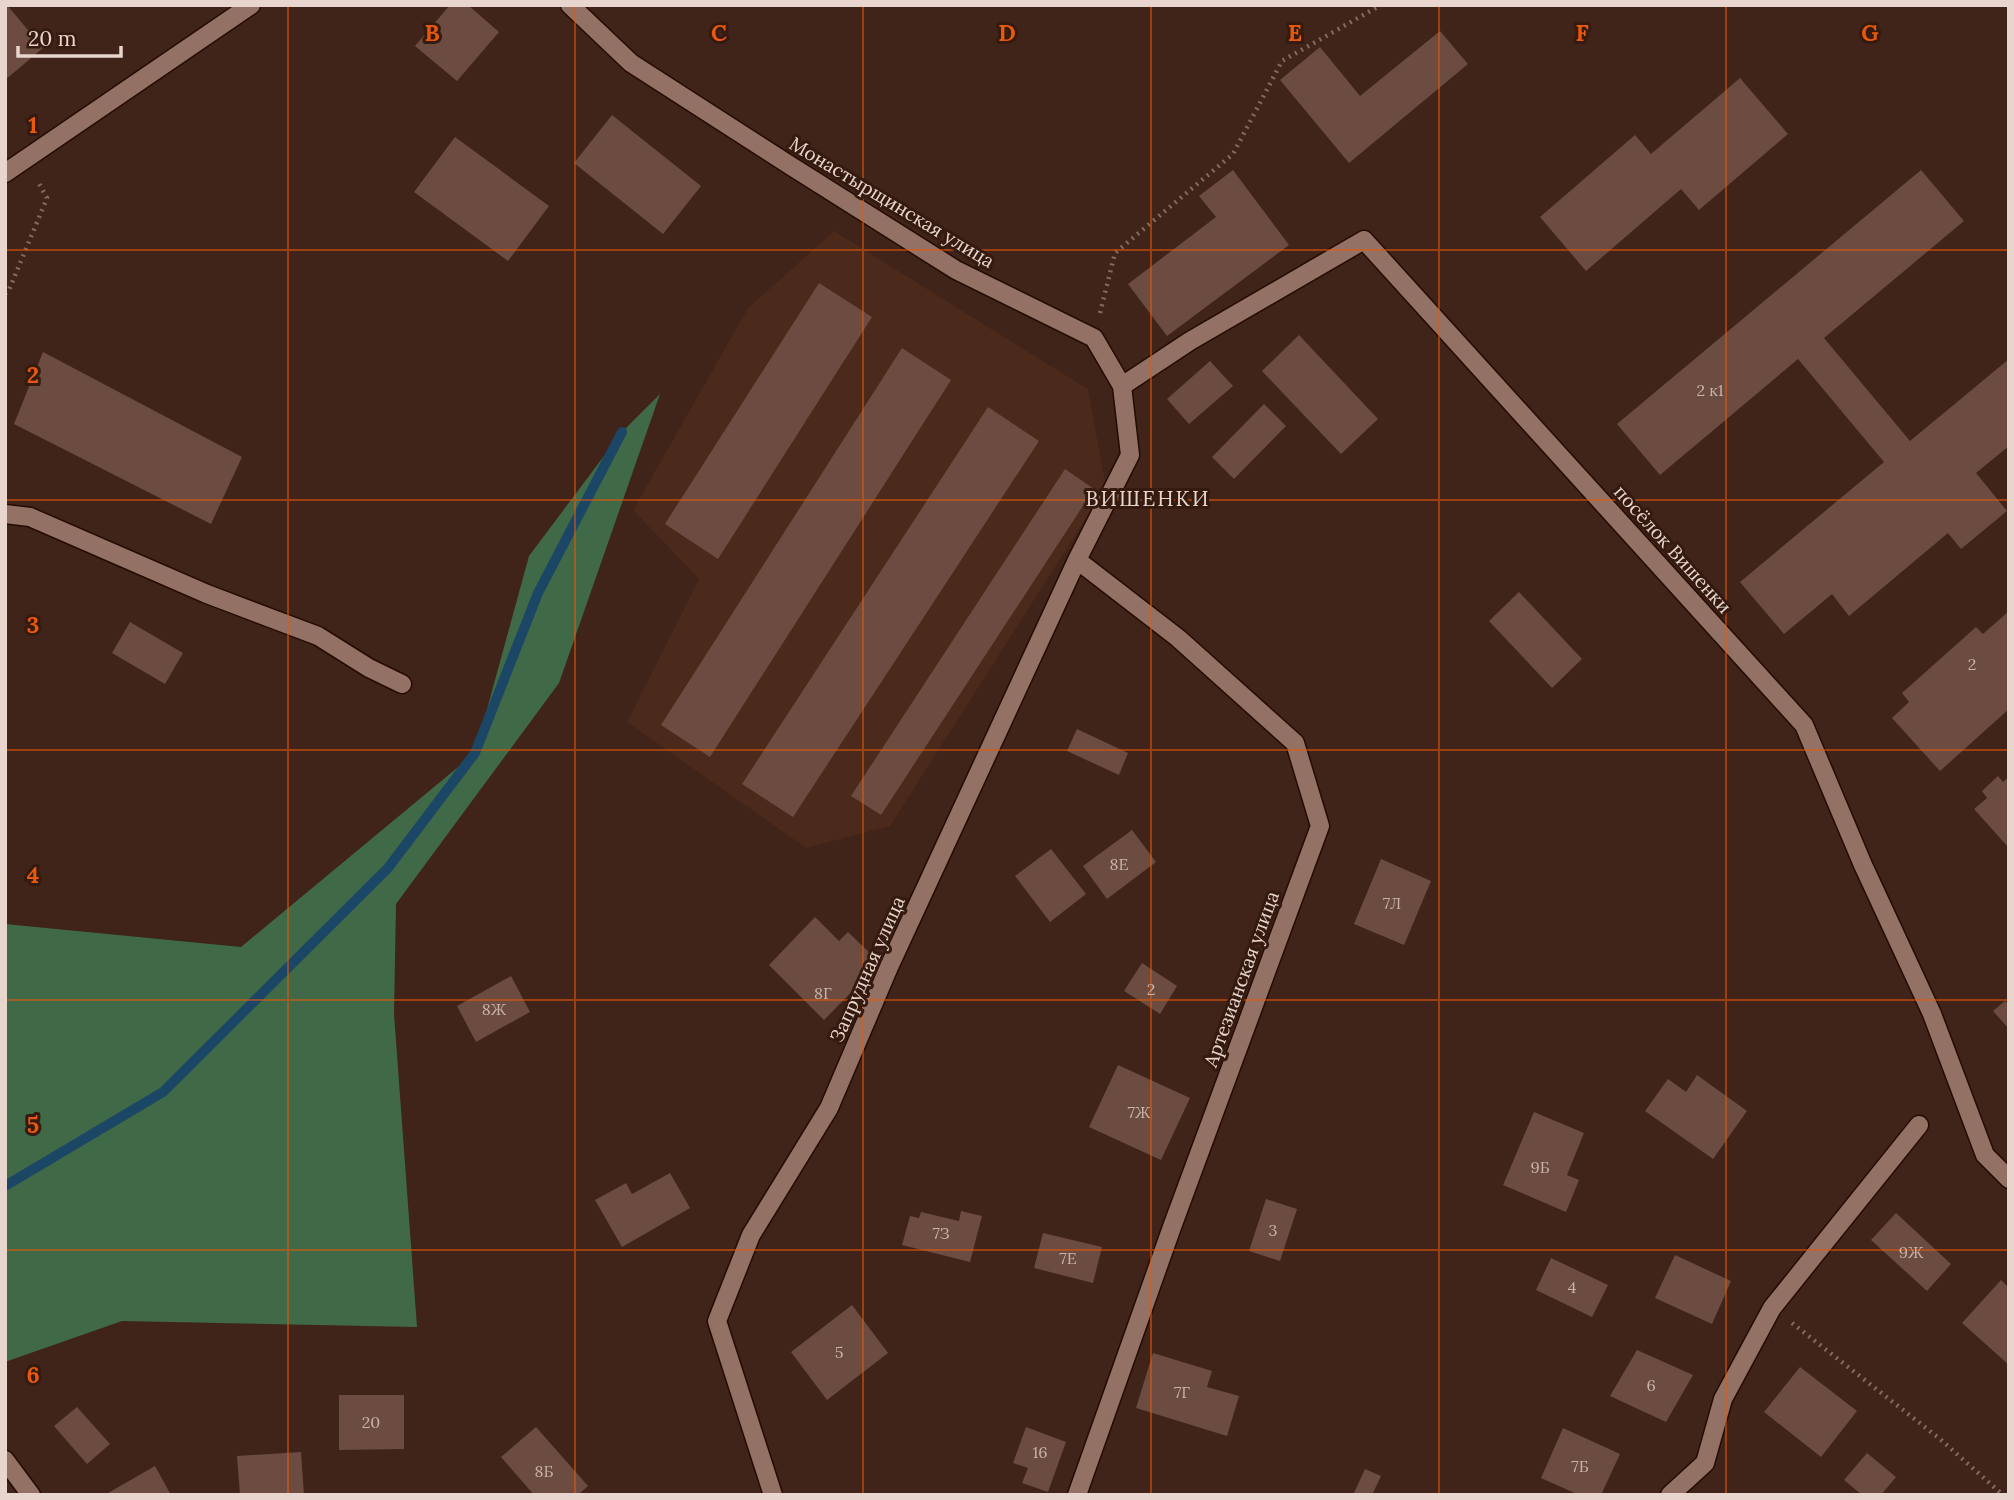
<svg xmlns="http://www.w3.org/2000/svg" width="2014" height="1500" font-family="Lora,serif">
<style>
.built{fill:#4b291b}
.forest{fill:#406947}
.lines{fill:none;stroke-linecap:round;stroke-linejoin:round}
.stream{stroke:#1b4666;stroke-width:10}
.building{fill:#6c4c40}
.minor-casing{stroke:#250c03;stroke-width:21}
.path{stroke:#836a61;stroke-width:4.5;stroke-dasharray:2 5;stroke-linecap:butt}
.minor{stroke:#937165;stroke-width:18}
.grid{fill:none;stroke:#e8590c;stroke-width:2;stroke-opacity:0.55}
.labels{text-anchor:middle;stroke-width:6;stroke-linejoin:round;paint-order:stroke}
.number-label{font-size:16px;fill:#c9b3aa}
.street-label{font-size:19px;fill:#e8d5ce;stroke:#351a0f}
.neighbourhood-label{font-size:21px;letter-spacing:2px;fill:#e8d5ce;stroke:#351a0f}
.grid-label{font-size:23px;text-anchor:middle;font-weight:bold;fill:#e8590c;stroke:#351a0f;stroke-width:6;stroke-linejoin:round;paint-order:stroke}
</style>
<rect width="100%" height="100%" fill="#402319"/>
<path class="built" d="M834,231L1088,389L1106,487L890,826L806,848L627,722L699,579L633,510L748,308Z"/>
<path class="forest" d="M660,394L559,683L396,904L394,1014L417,1327L122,1321L5,1362V924L241,947L475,753L529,556L622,432Z"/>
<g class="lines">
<path class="stream" d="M5,1186L163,1092L388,868L475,753L538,593L622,432"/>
</g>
<path class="building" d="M5,5H7L43,48L5,80Z
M450,5H468L499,32L457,81L415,46Z
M1440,31L1468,64L1349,163L1280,80L1320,47L1360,96Z
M1740,78L1788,134L1699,210L1681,189L1586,271L1540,217L1635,135L1651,154Z
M612,115L701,186L663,234L574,163Z
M455,137L549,206L508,261L414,192Z
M1233,170L1289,245L1167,336L1128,284L1216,217L1199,196Z
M1921,170L1964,221L1824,338L1910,441L2009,359V446L1976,473L2007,511L1961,549L1948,533L1849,616L1832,594L1784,634L1740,582L1884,462L1798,359L1660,475L1617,424Z
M819,283L872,317L718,559L665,524Z
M1299,335L1378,419L1341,454L1262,371Z
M902,348L951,380L710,757L661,725Z
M43,352L242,457L211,524L14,424Z
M1210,361L1233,386L1189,424L1167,399Z
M1264,404L1286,426L1234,479L1212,457Z
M988,407L1039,441L793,817L742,784Z
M1065,469L1094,489L881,815L851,796Z
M1519,592L1582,659L1552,688L1489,621Z
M2009,611V709L1940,771L1892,718L1909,702L1902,693L1976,627L1983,634Z
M130,622L183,653L165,684L112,653Z
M1077,729L1128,753L1119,775L1067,751Z
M1998,776L2003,782L2009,777V848L1974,809L1987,798L1982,791Z
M1132,830L1156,862L1107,899L1083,866Z
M1051,849L1086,894L1050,922L1015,876Z
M1381,859L1431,881L1404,945L1354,924Z
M815,917L839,941L848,932L880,963L824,1020L769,965Z
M1142,963L1177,986L1160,1014L1124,991Z
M511,976L530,1012L476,1042L457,1006Z
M2005,1001L2009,1005V1029L1993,1011Z
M1118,1065L1190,1098L1161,1160L1089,1127Z
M1697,1075L1747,1111L1713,1159L1645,1111L1668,1079L1686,1092Z
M1534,1112L1584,1133L1567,1175L1579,1180L1566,1212L1503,1185Z
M670,1173L690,1208L622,1247L595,1200L626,1183L632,1194Z
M1266,1199L1297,1209L1280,1261L1249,1251Z
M961,1211L982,1216L970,1262L902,1245L910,1216L919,1218L921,1212L959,1221Z
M1896,1213L1951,1264L1927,1291L1871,1240Z
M1043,1233L1102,1247L1093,1283L1034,1268Z
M1675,1255L1731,1281L1712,1324L1655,1298Z
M1551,1258L1608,1285L1592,1317L1536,1290Z
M2001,1280L2009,1288V1365L1962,1323Z
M852,1305L888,1353L827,1400L791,1352Z
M1637,1350L1693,1375L1666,1422L1610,1396Z
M1153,1353L1212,1371L1207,1387L1239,1396L1227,1436L1136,1408Z
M1800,1367L1857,1411L1821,1457L1764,1412Z
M339,1395H404V1449L339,1450Z
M77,1407L110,1444L87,1464L54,1426Z
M536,1427L588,1486L578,1495H534L501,1457Z
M1026,1427L1066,1442L1048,1492L1022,1483L1028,1468L1013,1463Z
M1563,1428L1620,1454L1601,1495H1579L1541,1478Z
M301,1452L304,1495H240L237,1456Z
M1867,1453L1896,1477L1881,1495H1862L1844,1480Z
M155,1466L171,1495H109L108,1493Z
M1365,1469L1381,1476L1372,1495H1353Z"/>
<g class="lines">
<g class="minor-casing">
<path id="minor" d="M570,5L631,63L791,166L956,270L1094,338L1122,386L1130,455L1077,560L889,967L829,1108L751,1235L717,1321L773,1495
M5,173L251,5
M1122,386L1190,341L1364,240L1804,725L1863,865L1932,1014L1985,1155L2009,1179
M5,514L30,517L207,594L318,636L369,668L402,684
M5,1460L31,1495
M1077,1495L1172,1227L1320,826L1295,743L1178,638L1077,560
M1670,1495L1705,1463L1723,1399L1772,1308L1919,1125"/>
</g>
<path class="path" d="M5,294L9,290L47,198L37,180
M1100,313L1115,253L1233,154L1282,61L1381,5
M1792,1323L1940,1439L2003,1495"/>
<use href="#minor" class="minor"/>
</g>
<path class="grid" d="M288,5V1495M575,5V1495M863,5V1495M1151,5V1495M1439,5V1495M1726,5V1495M5,250H2009M5,500H2009M5,750H2009M5,1000H2009M5,1250H2009"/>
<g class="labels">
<g class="number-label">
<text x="1710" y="396">2 к1</text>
<text x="1972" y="670">2</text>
<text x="1119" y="870">8Е</text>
<text x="1392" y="909">7Л</text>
<text x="1151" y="995">2</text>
<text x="823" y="999">8Г</text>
<text x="494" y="1015">8Ж</text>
<text x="1139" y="1118">7Ж</text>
<text x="1540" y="1173">9Б</text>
<text x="1273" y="1236">3</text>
<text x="941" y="1239">7З</text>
<text x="1911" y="1258">9Ж</text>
<text x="1068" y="1264">7Е</text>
<text x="1572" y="1293">4</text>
<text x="839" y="1358">5</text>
<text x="1651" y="1391">6</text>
<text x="1182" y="1398">7Г</text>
<text x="371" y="1428">20</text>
<text x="1040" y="1458">16</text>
<text x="1580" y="1472">7Б</text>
<text x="544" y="1477">8Б</text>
</g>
<g class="street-label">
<text transform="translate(892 202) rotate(31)" y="7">Монастырщинская улица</text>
<text transform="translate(1673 549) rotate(48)" y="7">посёлок Вишенки</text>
<text transform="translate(867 969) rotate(-66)" y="7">Запрудная улица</text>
<text transform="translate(1241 979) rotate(-70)" y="7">Артезианская улица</text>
</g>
<g class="neighbourhood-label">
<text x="1148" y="506">ВИШЕНКИ</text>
</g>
</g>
<g class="grid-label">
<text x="432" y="41">B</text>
<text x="719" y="41">C</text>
<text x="1007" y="41">D</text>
<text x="1295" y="41">E</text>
<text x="1582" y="41">F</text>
<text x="1870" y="41">G</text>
<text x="33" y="133">1</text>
<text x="33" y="383">2</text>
<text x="33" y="633">3</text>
<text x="33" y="883">4</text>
<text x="33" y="1133">5</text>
<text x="33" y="1383">6</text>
</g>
<rect width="2014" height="1500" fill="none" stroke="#e8d5ce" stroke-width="14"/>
<path d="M18 46v10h103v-10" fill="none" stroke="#e8d5ce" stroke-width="3.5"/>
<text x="28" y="46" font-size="21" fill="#e8d5ce" stroke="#351a0f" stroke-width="5" paint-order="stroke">20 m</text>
</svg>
